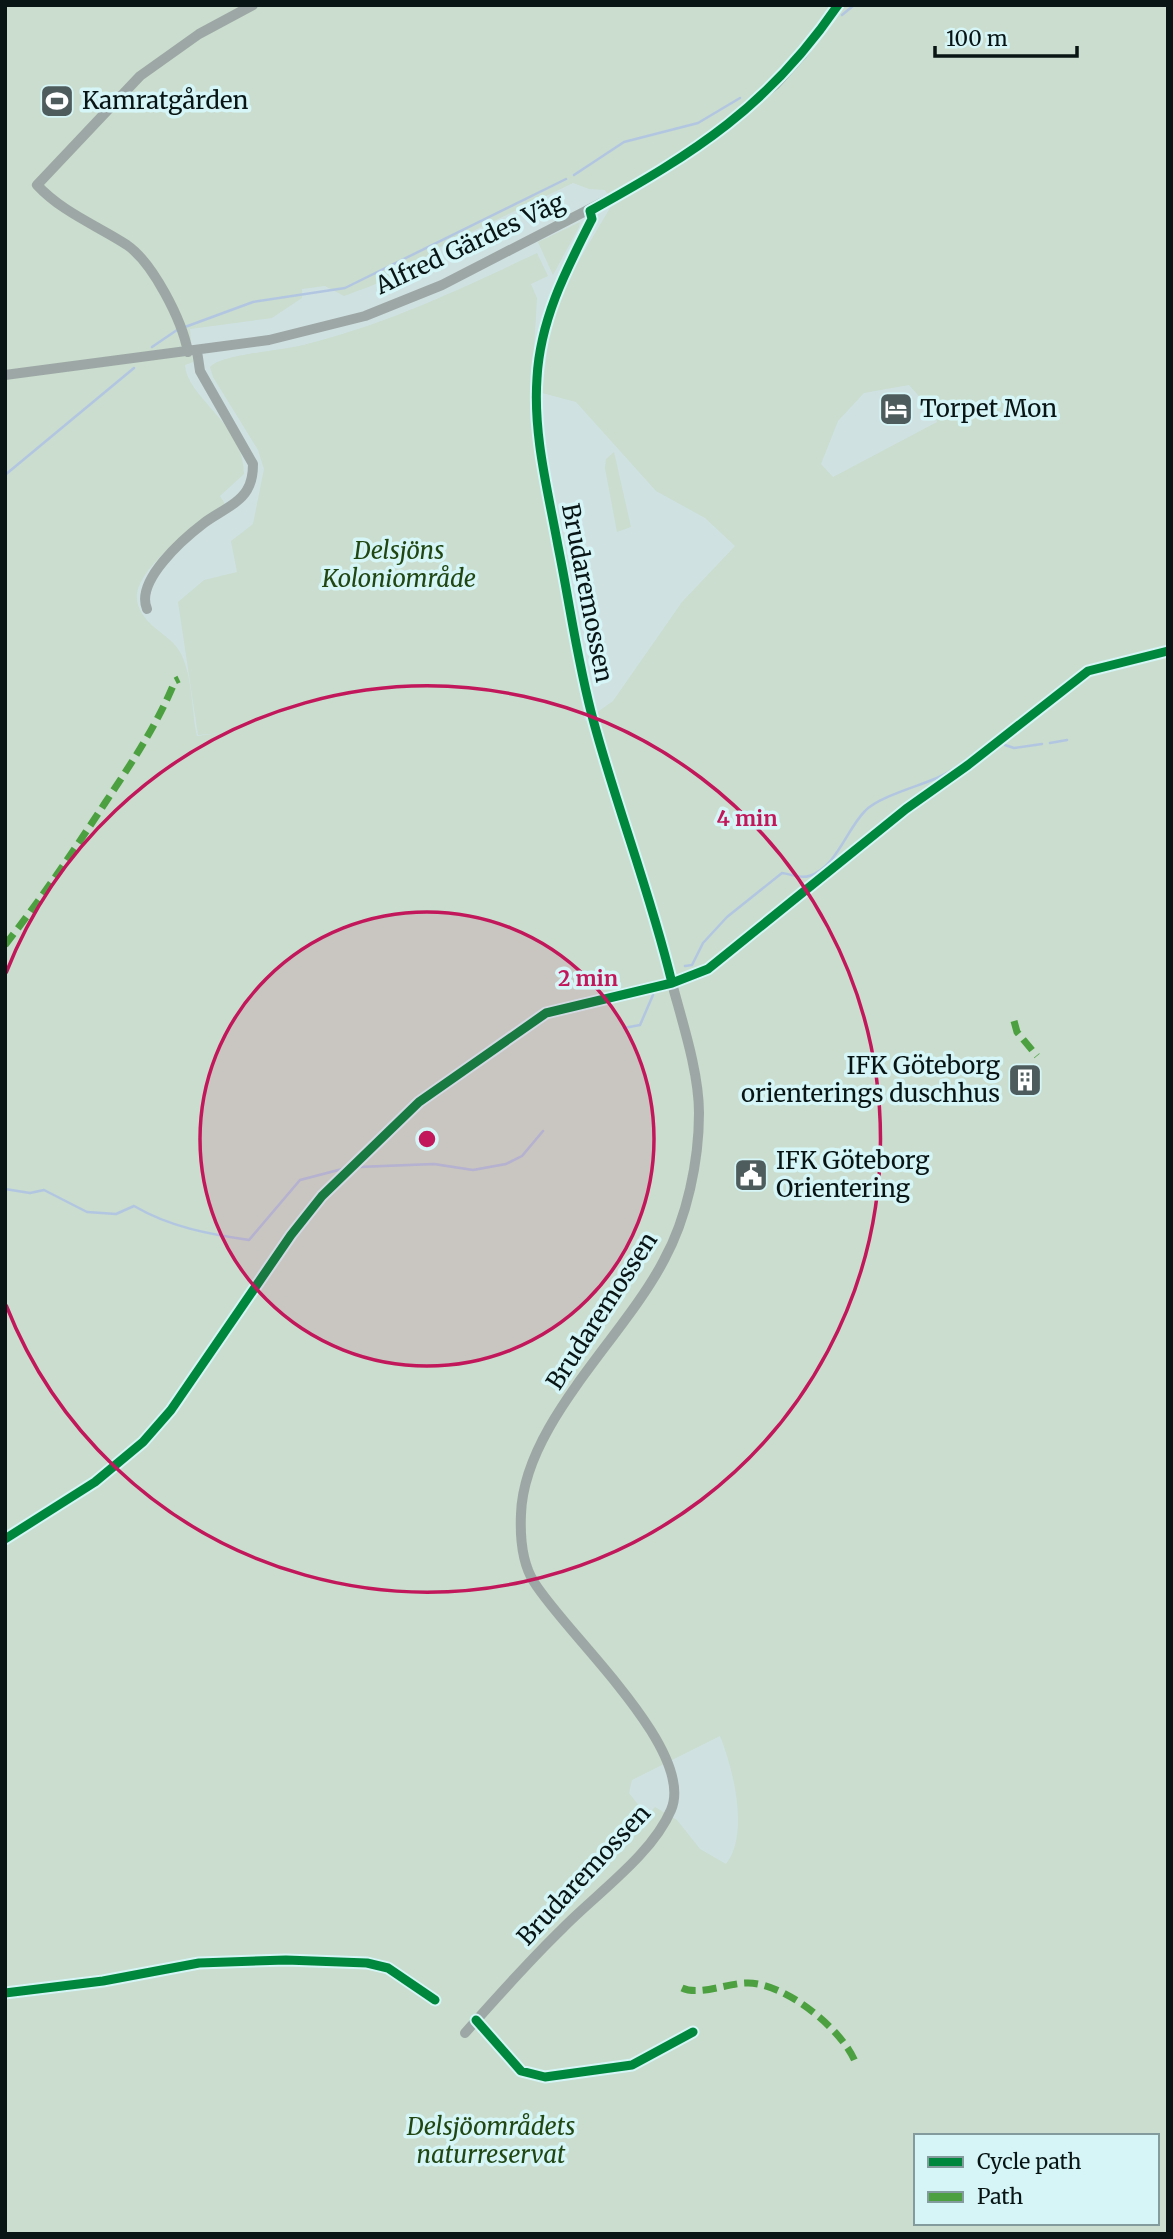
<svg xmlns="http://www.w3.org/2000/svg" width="1173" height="2239" font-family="Merriweather,serif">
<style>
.green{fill:#caddce;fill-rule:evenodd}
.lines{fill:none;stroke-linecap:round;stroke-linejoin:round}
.stream{stroke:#b2c6e2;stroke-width:2.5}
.street{stroke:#9da8a6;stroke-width:10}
.quiet{stroke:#4ca040;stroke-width:7;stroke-dasharray:14 7;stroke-linecap:butt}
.cycleway-casing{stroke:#d5f5f7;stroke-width:13}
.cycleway{stroke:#00873e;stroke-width:9}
.ring{fill:none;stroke:#c2185b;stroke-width:3.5}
.labels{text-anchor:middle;stroke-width:7;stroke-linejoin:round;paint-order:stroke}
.poi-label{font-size:24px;fill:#091515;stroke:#d5f5f7;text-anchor:start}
.street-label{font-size:24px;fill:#091515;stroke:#d5f5f7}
.park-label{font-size:24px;font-style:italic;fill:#204612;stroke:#d5f5f7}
.centre{fill:#c2185b;stroke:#d5f5f7;stroke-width:3.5}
.ring-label{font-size:21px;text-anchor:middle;font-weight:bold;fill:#c2185b;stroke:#d5f5f7;stroke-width:7;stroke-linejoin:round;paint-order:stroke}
</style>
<rect width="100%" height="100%" fill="#d0e1e2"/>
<path class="green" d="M5,5H1168V2234H5ZM573,183L589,189L605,190L613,203L553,304L542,393L576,402L656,491L705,518L735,546L682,602L613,701L585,721L530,418L537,298L531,284L548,276L537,253C461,289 385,325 303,345C281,351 222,354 210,367L213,377L258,450L264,469L253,524L231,541L237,572L204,580L178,602L198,735L220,733L197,736C191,710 193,676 180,652C171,635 146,628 138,605C126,572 202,522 225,504L220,496L244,474C244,424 187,398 185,365L193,362L190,329L272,318L302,298V289L325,286L344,296C376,284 408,274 434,250ZM909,385L936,415L937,422L833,477L821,464L838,421L864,393ZM720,1736C733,1768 750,1834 726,1864L700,1849L677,1820L655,1807L647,1816L629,1793L632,1780ZM916,2136H1157V2223H916Z
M580,222L579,227L553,275L538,242Z
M614,452L631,527L617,532L605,468L606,459Z"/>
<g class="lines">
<path class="stream" d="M842,15L854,5
M574,175L624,142L698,123L740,98
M185,327L253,302L345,288L566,179
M152,347L177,330
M5,475L134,368
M1050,743L1067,740
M1005,745L1014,748L1042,744
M685,966L692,965L703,943L727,917L782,873C791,874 800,879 809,876C837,867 846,830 865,811C878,797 919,786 937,778C959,768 977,751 996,737
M624,1028L640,1025L653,995
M358,1167L434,1164L473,1170L506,1164L522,1156L543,1131
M5,1189L30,1193L44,1190L87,1212L116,1214L134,1206C170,1227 208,1234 249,1240L300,1180L350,1167"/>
<path class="street" d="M188,352C182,320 153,263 127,245C96,225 62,212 37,185L140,76L199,34L253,5
M5,375L269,340L365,316L442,285L642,182L701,144L776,84L802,55L838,5
M147,609C135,581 183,539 204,523C217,513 239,504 247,490C252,482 253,473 253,464L200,371L197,351
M465,2033C496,1998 528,1962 562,1929C596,1894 652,1855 671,1810C697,1750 565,1633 534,1582C522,1563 520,1536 521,1514C524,1424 623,1339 664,1260C687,1218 699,1161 699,1113C699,1067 678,1010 667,964C647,882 616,803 594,721C578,662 569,602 557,542C545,479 530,416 540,351C548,303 571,261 592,219L590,211"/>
<path class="quiet" d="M5,945C41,899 73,852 105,803C131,764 157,725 175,681L179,679
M1014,1021L1017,1032L1037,1056
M682,1988C699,1996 728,1983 747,1983C784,1982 844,2030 856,2064"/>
<g class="cycleway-casing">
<path id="cycleway" d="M672,983C651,895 618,811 594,723C578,666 570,605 558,546C548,491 533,435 537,378C540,320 566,270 592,219L590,211C695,153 769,106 838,5
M5,1539L95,1482L143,1442L171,1410L291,1235L322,1196L419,1102L546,1013L672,983L708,969L906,809L968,765L1088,671L1168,651
M5,1993L103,1981L199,1963L286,1960L367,1963L388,1968L435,2000
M476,2020L521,2071L545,2077L632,2065L693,2032"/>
</g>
<use href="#cycleway" class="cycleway"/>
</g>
<circle cx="427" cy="1139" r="227" fill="#c2185b" fill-opacity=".12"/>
<g class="ring">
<circle cx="427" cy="1139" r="227"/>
<path d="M6 973A453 453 0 1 1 6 1305"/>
</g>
<defs>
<g id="stadium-square" transform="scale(1.75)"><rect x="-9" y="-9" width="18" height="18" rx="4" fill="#4f5c5d" stroke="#d5f5f7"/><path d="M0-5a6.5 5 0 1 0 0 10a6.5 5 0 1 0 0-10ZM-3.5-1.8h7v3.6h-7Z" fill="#fff"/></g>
<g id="hotel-square" transform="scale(1.75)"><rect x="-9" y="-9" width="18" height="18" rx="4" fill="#4f5c5d" stroke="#d5f5f7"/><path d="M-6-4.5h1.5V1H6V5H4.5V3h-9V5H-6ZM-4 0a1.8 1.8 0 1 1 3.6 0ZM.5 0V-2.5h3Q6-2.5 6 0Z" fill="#fff"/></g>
<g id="building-square" transform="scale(1.75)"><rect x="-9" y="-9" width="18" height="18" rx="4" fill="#4f5c5d" stroke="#d5f5f7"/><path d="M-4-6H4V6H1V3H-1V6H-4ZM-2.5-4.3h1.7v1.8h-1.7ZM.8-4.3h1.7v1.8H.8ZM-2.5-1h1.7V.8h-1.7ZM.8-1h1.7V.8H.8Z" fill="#fff"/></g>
<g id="civic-square" transform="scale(1.75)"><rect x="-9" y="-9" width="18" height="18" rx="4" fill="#4f5c5d" stroke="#d5f5f7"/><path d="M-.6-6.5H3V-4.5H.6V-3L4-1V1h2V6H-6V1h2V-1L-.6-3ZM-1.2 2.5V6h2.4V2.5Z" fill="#fff"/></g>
</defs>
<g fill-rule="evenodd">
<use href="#stadium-square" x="57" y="101"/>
<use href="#hotel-square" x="896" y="409"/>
<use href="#building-square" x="1025" y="1080"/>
<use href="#civic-square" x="751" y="1175"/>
</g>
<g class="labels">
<g class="poi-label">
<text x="82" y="109">Kamratgården</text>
<text x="920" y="417">Torpet Mon</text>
<text x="1000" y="1074" text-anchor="end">IFK Göteborg<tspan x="1000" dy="28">orienterings duschhus</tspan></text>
<text x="776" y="1169">IFK Göteborg<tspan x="776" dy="28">Orientering</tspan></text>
</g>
<g class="street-label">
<text transform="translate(470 244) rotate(-25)" y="8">Alfred Gärdes Väg</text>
<text transform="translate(587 593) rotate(79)" y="8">Brudaremossen</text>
<text transform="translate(602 1311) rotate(-57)" y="8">Brudaremossen</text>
<text transform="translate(584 1875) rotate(-47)" y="8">Brudaremossen</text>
</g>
<g class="park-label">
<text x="399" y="559">Delsjöns<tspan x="399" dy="28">Koloniområde</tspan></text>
<text x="491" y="2135">Delsjöområdets<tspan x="491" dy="28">naturreservat</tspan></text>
</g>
</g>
<circle cx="427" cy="1139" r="10" class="centre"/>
<g class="ring-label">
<text x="747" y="826">4 min</text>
<text x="588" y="986">2 min</text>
</g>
<rect width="1173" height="2239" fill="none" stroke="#091515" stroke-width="14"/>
<rect x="914" y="2134" width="245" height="91" fill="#d5f5f7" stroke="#839b9d" stroke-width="2"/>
<rect x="928" y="2157" width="35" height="10" fill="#00873e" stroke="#839b9d" stroke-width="2"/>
<text x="977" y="2169" font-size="21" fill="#091515">Cycle path</text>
<rect x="928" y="2192" width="35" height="10" fill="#4ca040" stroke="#839b9d" stroke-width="2"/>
<text x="977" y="2204" font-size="21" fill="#091515">Path</text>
<path d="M935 46v10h142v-10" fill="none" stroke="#091515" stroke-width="3.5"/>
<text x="946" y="46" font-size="21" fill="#091515" stroke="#d5f5f7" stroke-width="5" paint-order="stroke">100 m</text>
</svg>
